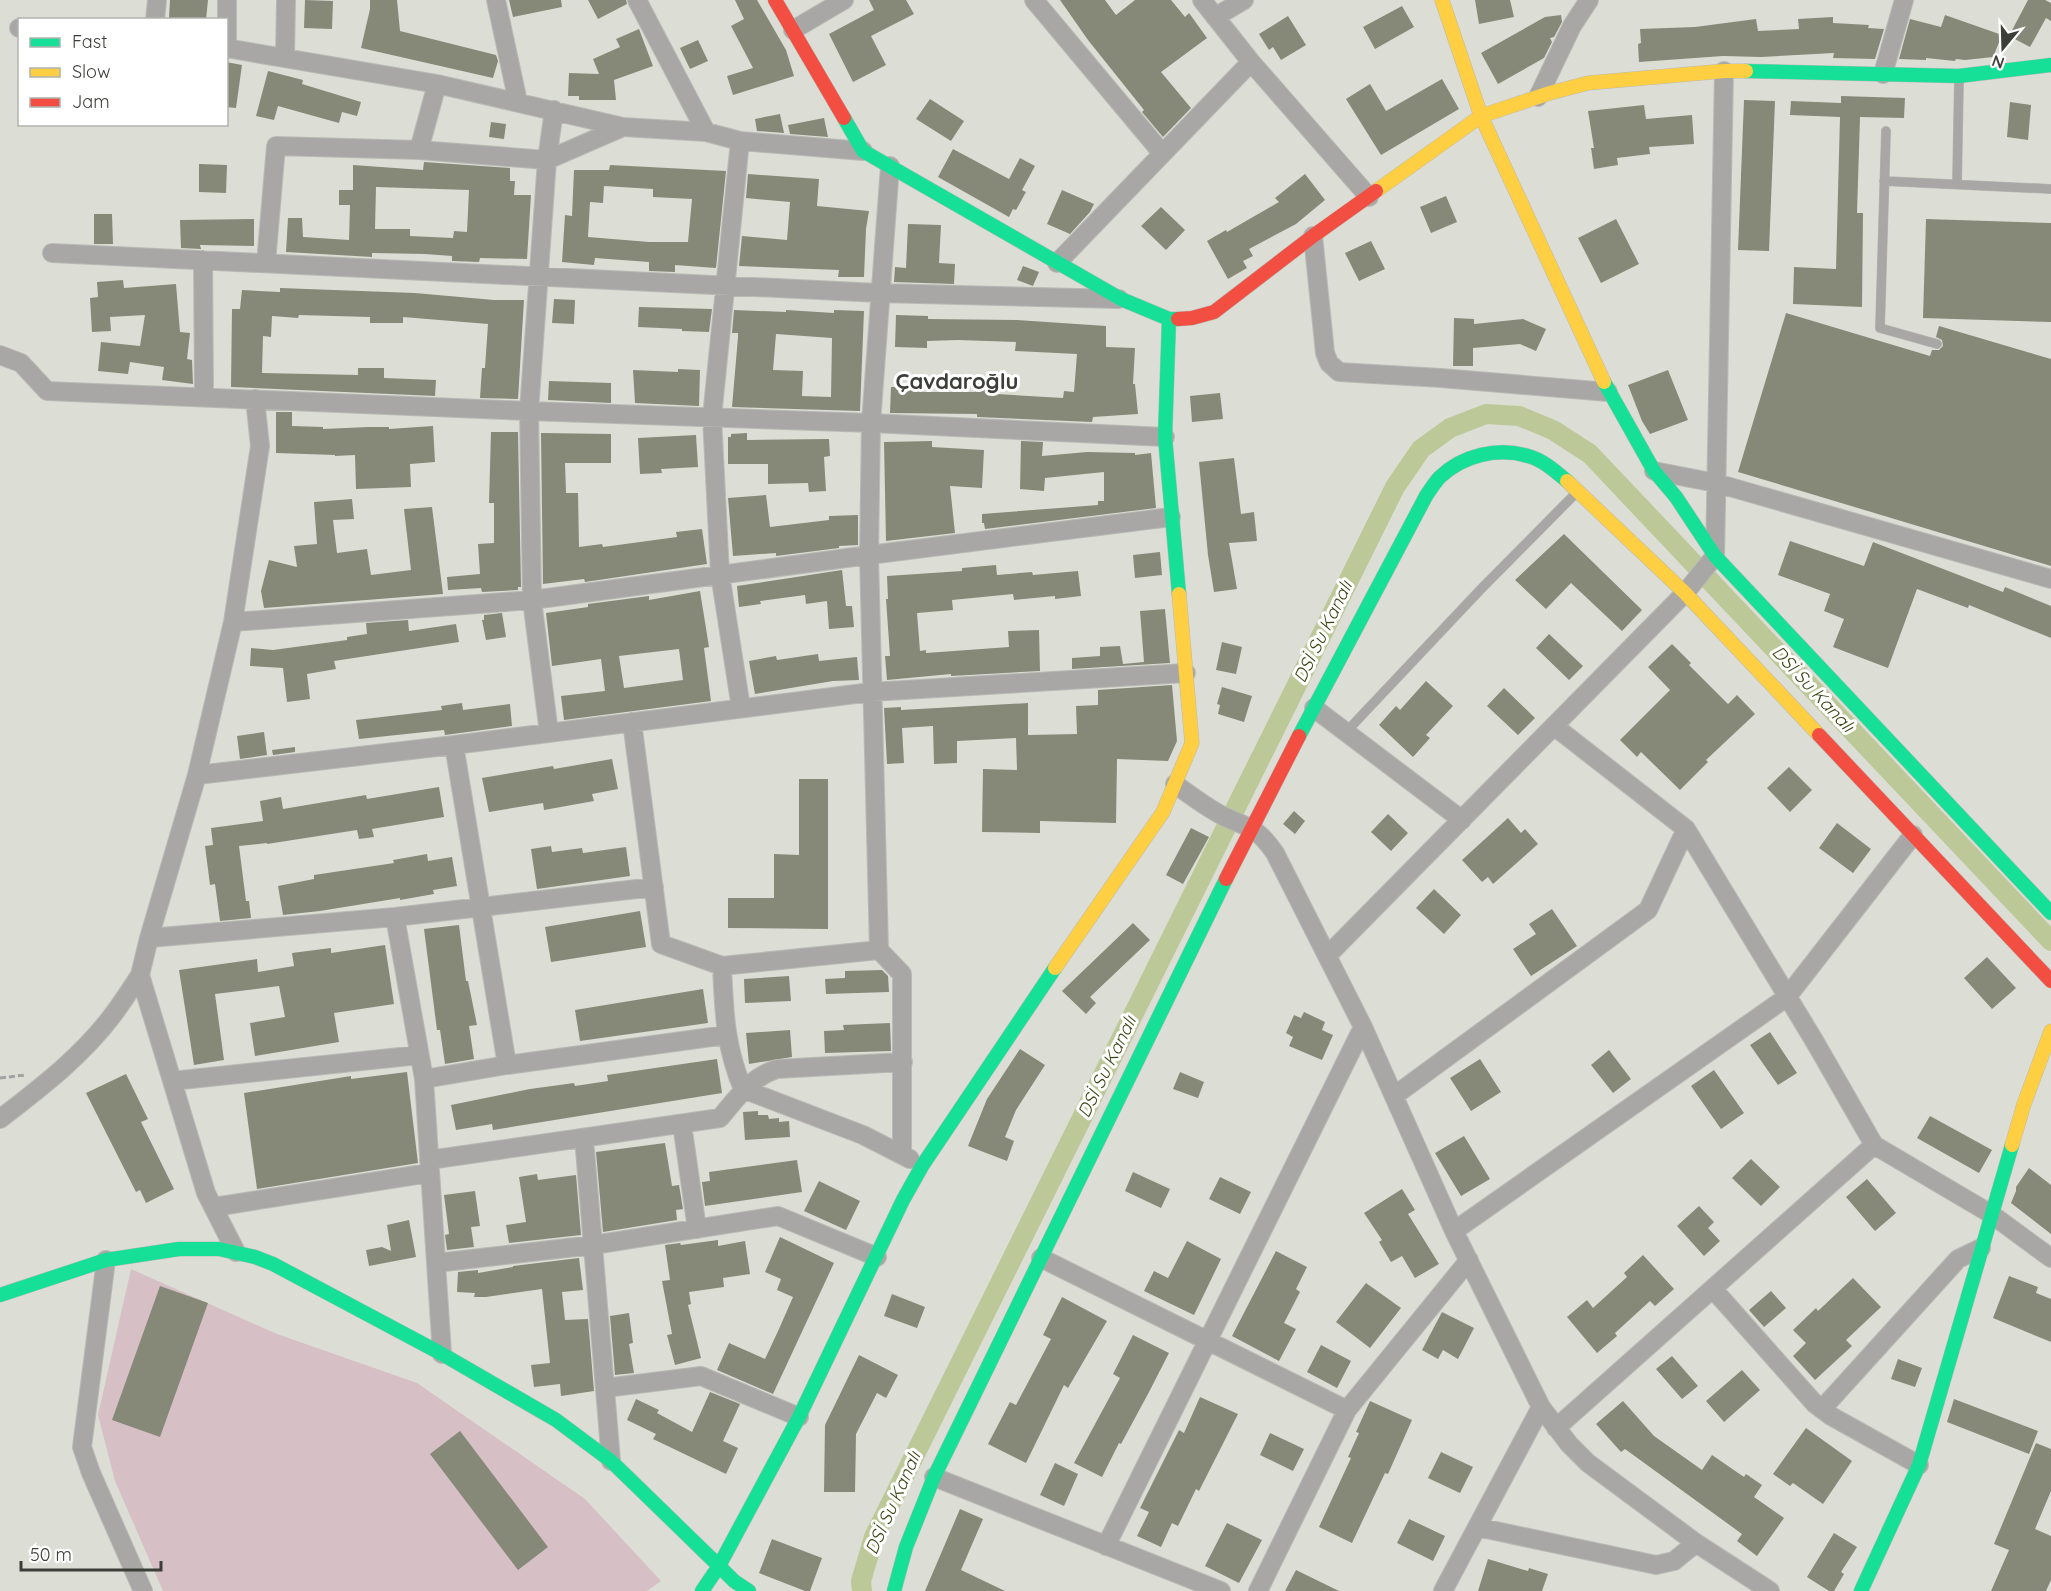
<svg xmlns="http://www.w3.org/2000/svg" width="2051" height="1591" font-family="Quicksand,sans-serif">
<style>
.green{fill:#d6bfc5}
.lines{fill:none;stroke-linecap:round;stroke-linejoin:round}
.canal{stroke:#bcc898;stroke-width:20}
.building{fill:#868978;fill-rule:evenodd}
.lane-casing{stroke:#b8bab4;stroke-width:10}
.street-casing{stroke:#b8bab4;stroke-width:20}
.fast-casing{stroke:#b8bab4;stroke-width:15}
.slow-casing{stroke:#b8bab4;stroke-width:15}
.jam-casing{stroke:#b8bab4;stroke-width:15}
.path{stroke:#a1a1a0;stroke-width:3;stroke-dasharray:6 3;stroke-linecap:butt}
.lane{stroke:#a9a7a6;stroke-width:9}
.street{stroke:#a9a7a6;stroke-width:18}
.fast{stroke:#16e098;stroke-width:14}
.slow{stroke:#ffcf43;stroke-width:14}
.jam{stroke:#f24e42;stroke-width:14}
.labels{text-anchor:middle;stroke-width:6;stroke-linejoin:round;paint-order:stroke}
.water-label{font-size:18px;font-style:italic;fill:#3d4615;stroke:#fff}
.district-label{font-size:22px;font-weight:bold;fill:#3c3e38;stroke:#fff}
</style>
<rect width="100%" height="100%" fill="#dcded6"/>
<path class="green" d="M131,1269L277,1334L417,1383L585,1499L661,1581L647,1591H163L115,1481L98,1415Z"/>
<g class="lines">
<path class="canal" d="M862,1591L861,1581L874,1537L1395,487L1421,449L1450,428L1486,414L1519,416L1553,430L1590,454L2051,941"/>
</g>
<path class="building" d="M170,0H208L206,20L169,18Z
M305,0L333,1L332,29L304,28Z
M370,0H397L400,31L496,55L498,61L493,78L361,48L370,9Z
M509,0H561L562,7L513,17Z
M588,0H626L627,4L598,19Z
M735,0H757L786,50L794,76L733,95L727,76L753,68L731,26L744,19Z
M869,0H906L914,14L871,36L886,65L853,82L829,34L874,10Z
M1060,0H1105L1116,15L1135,0H1171L1185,17L1189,13L1207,38L1161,72L1191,108L1163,137L1142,112L1144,110L1088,40Z
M1475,0H1510L1514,17L1479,24Z
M2028,0H2045L2051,3V21L2046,18L2030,47L2009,36Z
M1402,6L1414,27L1375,49L1363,27Z
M1561,15L1562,22L1554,37L1550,38L1552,42L1544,58L1498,84L1481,53L1545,17Z
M1945,15L2002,35L1993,57L1965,60L1956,59L1955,61L1926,58V60L1899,59L1910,19L1941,27Z
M1288,16L1306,45L1281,60L1273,47L1269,50L1259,34Z
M1833,17V23L1869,25L1868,28L1884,29L1875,59L1833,58L1834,53L1761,57L1723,56L1639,62L1638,44L1641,43L1640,29L1695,27L1756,19L1758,31L1799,29L1798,19Z
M639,29L653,66L614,80L616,100H579V96H568L569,73L599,74L593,59L620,47L616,39Z
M698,40L708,61L690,69L680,48Z
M226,62L242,65L236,108L226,107Z
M268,71L303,80L302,84L361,102L357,116L342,112L339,123L278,106L274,120L256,116Z
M1442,79L1459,109L1381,155L1346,99L1370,84L1386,111Z
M1841,96L1905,98L1904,118L1860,117L1857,213H1863L1862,307L1793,304L1794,267L1836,269L1840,117L1790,115L1791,101L1841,103Z
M930,99L964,121L951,141L916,119Z
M1744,100L1775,101L1769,251L1738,250Z
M2010,102L2031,105L2028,140L2007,137Z
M1644,105L1646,119L1692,115L1694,144L1649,147L1650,154L1617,158L1618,165L1594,169L1591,148H1594L1588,111Z
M780,114L784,133L757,131L755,119Z
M824,118L828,137L790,134L788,125Z
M491,122L506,124L504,139L489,137Z
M953,149L1009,179L1020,158L1035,166L1022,190L1026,192L1016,210L1013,209L1009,217L938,177Z
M424,162L510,168V181H515L514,195H531L527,259L480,258L479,262L452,261V256L425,254L372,253V257L286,252L288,218H302L303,237L349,240L350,205H339V190H353V165L423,170ZM376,187L469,190L467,232L454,231L453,238L410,236V229H375Z
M199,164L227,165L226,193L199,192Z
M610,165L726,171L716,268L675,265V272L649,271V262L595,258L594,265L562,262L565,215L572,216L574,170H609ZM604,186L653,189V197L692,199L688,242H649L588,237L590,202L603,203Z
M748,174L819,179L817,206L869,211L866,229L864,277H838L839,270L739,266L742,236L787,240L790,202L746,198Z
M1305,174L1325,200L1296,224L1249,249L1253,256L1243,261L1247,268L1228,279L1207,241L1226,230L1227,232L1279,202L1275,198Z
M1062,190L1094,204L1090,212L1070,234L1047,224Z
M1446,196L1457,222L1431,233L1420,207Z
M1161,207L1185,230L1166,250L1141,226Z
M94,214H112L113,244H94Z
M254,219V246L200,245L201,249L181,248L180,220Z
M1616,219L1639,264L1601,283L1578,238Z
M1926,219L2051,223V322L1923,318Z
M908,224L941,225L939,263L955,264L954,284L894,282L895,267L906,268Z
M1371,241L1385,269L1359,281L1345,253Z
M1023,266L1039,272L1033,286L1017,280Z
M123,280L124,288L176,284L180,332L190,333L187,359L192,360L193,384L162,380L164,367L130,362L128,374L98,371L101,342L140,346L145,315L110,317L111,331L92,332L90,298L98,297L97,282Z
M280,288L415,293L494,300H524L518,399L480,398L482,368H485L488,324L403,317V323H370V317L299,315L298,318L272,316L271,337L263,336L262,373L358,375V368H384V378L436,380L435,396L231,387L232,309H240L242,290L280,292Z
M554,299L575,300L574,324L552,323Z
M639,307L712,309L709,332L682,331V329L638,327Z
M734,310L786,312V310L834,313V310L864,311L860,411L732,407L738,337V333H732ZM776,334L832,338L831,397L802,396L803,371L773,370Z
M1786,313L1930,356L1932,350H1939L1943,346L1942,340L1936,337L1939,326L2051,359V566L1738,472Z
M896,315L928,316V319L1017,320L1106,326V347L1135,348L1133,384H1135L1138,414L1093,417L1092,422L977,417V414L890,413L891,387H923V392H975L976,383H997V394L1063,398L1064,391L1074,392L1077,354L1015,351L1016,342L958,340L927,341V348L895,347Z
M1454,318L1474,319V324L1523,319L1546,329L1536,351L1520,344L1473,348V366H1453Z
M678,369L700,370L699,406L635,403L633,370L678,372Z
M1668,370L1688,420L1650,434L1642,421L1628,385Z
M549,381L611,383V403L548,400Z
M1220,393L1223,419L1192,422L1190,396Z
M276,412H292V426L323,427V429L368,427H389V429L433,426L435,462L410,464L411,487L356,489L355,455L335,456V455L276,453Z
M491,432H518L521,587H518V590L482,592L481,588L448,590L447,577L480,574L478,544L494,543V503H489Z
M541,433L611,434V463H565L566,493H578L579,547L602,544L603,547L677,537L676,532L702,529L707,564L585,582L584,579L543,584Z
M747,433V440L829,439L830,456L824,457L826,491L809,492L808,483L768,484V464H728V437H731V434Z
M696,435L698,467L661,469L662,473L640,474L638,438Z
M932,441V447L984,450L982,488L950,486L955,533L886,541L884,442Z
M1021,441L1043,442L1042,456L1087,452L1135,453V455L1151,453L1156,508L985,529L984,523H982V514L1098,505V501H1104V472L1045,478L1044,491L1020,489Z
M1234,458L1241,514L1254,512L1257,541L1229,543L1237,589L1214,592L1208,555L1199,462Z
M766,495L770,527L829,520V516L858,515V545L839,546V548L776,556V553L733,556L728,498Z
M352,499L354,519L333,520L337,553L367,549L371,575L411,570L404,509L432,507L443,594L264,608L261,591L269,560L297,567L294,546L317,544L314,502Z
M1564,534L1642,610L1622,631L1571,583L1546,609L1515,580Z
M1790,541L1864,566L1873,542L2003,592L2005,587L2051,606V638L1969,605L1968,608L1917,589L1888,668L1833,647L1844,619L1824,611L1830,594L1778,575Z
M1160,552L1162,575L1135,578L1133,555Z
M996,565L997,575L1032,572L1033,575L1078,571L1081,596L1055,599V596L1014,600L1013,594L952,600L953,610L917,613L920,651L926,650V653L1009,647L1008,631L1039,630L1040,671L951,676V674L887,680L885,656H890L886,599H888L887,576L962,571V568Z
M842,570L846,606H852L854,627L829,629L827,601L806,604L805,595L760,601L761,604L739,607L737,586Z
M700,591L709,647L704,648L711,701L564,720L561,696L605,691L601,659L552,666L546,613L588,607V604L649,596V600ZM679,649L683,680L624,688L619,656Z
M1165,609L1170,663L1072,669V658L1100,656V647L1120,646L1123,664L1144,662L1140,611Z
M502,613L506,637L486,640L482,620H484V615Z
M408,620L409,631L456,624L459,642L334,661L336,669L307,674L310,699L287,702L283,668L250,666L251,648L273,650L347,640V637L367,634L366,623Z
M1549,634L1583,666L1569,680L1536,648Z
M1222,642L1242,647L1236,674L1216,670Z
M1672,644L1691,663L1689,665L1728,704L1737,695L1755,714L1706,760L1708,762L1680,790L1641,752L1637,757L1620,740L1670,690L1648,667Z
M818,654L819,661L857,657L859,680L833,681L755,694L749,661L776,656L777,660Z
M1426,681L1453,706L1426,735L1430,738L1413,757L1379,725L1396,706L1400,710Z
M1172,685L1177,741L1168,761L1117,759L1116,823L1040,821V833L982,832L983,769L1017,770L1016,738L957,741V763L934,764L933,726L902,728L904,763L887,764L884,708L901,707V710L1028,703V735L1077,734L1076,706L1098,705V690Z
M1222,687L1252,696L1244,722L1218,714L1220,705L1217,704Z
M1504,688L1535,718L1518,735L1487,706Z
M462,703L463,710L510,704L512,726L445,735L444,730L359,739L356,720L442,710L441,706Z
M264,732L267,755L240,759L237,736Z
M295,747V752L273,755L272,750Z
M612,759L618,789L592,794L594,801L544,810L543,803L489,812L482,778L553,766L554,769Z
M1789,767L1812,790L1790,812L1767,788Z
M799,779H828V929L728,928V898H774V854L799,855Z
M439,787L444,817L372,829L374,837L359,839L357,830L267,844V843L239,846L246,901H249L251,918L220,921L215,884L210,885L205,846L213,845L211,828L263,821L260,801L281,797L283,809L366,795L367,799Z
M1294,811L1305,821L1295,834L1283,824Z
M1388,814L1408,833L1391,851L1371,832Z
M1508,818L1521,833L1525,829L1538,844L1493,884L1488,877L1482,882L1462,860Z
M1837,823L1871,849L1853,873L1819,848Z
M1191,828L1209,837L1183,884L1166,875Z
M551,846L552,852L582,848L583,853L626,847L630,876L537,889L531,849Z
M427,854L428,861L452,857L457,886L433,890L434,894L400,900V898L320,911L283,915L278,886L314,879V875L394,863L393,860Z
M1434,889L1461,915L1444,934L1416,908Z
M1552,909L1577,946L1531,976L1513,949L1536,934L1529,924Z
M640,911L646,947L551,962L545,927Z
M1133,923L1150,940L1090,997L1096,1003L1086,1014L1062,991Z
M459,925L466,981H468L477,1025L469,1026L474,1059L445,1064L440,1030H437L424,929Z
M385,945L394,1004L334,1013L339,1042L255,1056L250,1023L285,1017L279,986L215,994L224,1060L194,1065L179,970L257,959L258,972L294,966L292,953L331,948V953Z
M1987,957L2016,988L1992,1009L1964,978Z
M882,970L888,976L889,992L826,994L825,979L845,978V971Z
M789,976L791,1001L745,1003L744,979Z
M703,989L708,1023L580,1041L575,1010Z
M1304,1012L1325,1022L1322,1030L1333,1035L1322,1060L1289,1046L1293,1037L1286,1033L1294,1015L1301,1018Z
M890,1023L891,1051L825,1053L824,1031L844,1030L843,1025Z
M790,1030L792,1057L749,1064L746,1033Z
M1770,1032L1797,1073L1778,1085L1750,1045Z
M1020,1049L1045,1065L1016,1110L1005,1137L1014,1141L1007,1161L968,1146L987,1099Z
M1609,1050L1631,1079L1613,1093L1591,1065Z
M717,1059L722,1093L493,1130L492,1124L456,1130L451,1105L530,1089L574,1083L575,1086L608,1081L607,1075Z
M1480,1059L1501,1092L1471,1111L1450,1078Z
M1714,1070L1744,1113L1721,1129L1691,1086Z
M407,1072L418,1163L257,1189L244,1093L351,1076V1079Z
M1180,1072L1204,1082L1198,1098L1173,1089Z
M126,1074L148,1119L141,1122L174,1189L146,1203L140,1190L136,1192L86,1093Z
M758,1111V1115H768L769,1119L779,1118V1122L789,1121L790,1137L745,1140L743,1112Z
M1930,1116L1992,1150L1979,1173L1917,1138Z
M1464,1136L1490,1179L1461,1196L1435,1153Z
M665,1143L672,1186L679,1185L683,1209L676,1210L677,1220L603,1232L596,1152Z
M1751,1159L1780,1187L1761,1206L1732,1178Z
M797,1160L802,1192L705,1206L702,1182L710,1181L709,1172Z
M2029,1168L2051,1185V1234L2011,1203L2016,1191V1187Z
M1133,1172L1170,1189L1161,1208L1125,1191Z
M537,1174L538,1180L576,1175L581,1235L509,1243L506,1225L526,1222L519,1177Z
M1220,1177L1251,1192L1240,1214L1209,1199Z
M1867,1179L1896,1213L1875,1231L1846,1197Z
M819,1181L860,1201L846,1230L804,1211Z
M1402,1189L1415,1210L1408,1214L1439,1264L1415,1278L1402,1256L1391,1262L1379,1242L1382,1240L1364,1213Z
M475,1191L480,1226L471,1227L474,1247L447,1250L445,1235L449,1234L444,1195Z
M1699,1206L1714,1222L1708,1228L1720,1241L1704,1256L1677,1226Z
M409,1220L416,1257L369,1266L366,1250L382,1247L391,1251L387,1225Z
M780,1237L834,1263L773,1394L717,1370L729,1343L765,1359L779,1329L793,1297L777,1290L781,1279L765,1272Z
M718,1240V1246L745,1241L750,1274L723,1278L724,1287L689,1292L691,1304L688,1305L701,1358L675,1365L667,1335L672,1334L662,1281L670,1280L665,1245L680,1243L681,1245Z
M1187,1241L1221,1259L1194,1315L1144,1291L1154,1271L1168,1278Z
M1276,1251L1307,1267L1296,1289L1300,1292L1284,1323L1296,1329L1279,1361L1232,1336Z
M1643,1255L1674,1289L1655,1306L1650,1301L1615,1333L1617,1336L1597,1353L1567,1317L1587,1300L1593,1308L1627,1277L1624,1273Z
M579,1258L583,1290L562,1292L565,1320L588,1319L594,1391L561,1396L560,1384L534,1387L531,1365L550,1363L542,1289L486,1297H474L475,1293L457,1292L458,1272L478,1270V1273L513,1267V1266Z
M2009,1276L2038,1287L2036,1293L2051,1299V1342L1993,1318Z
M1853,1278L1881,1307L1846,1340L1852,1346L1815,1380L1793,1356L1806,1343L1793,1330L1816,1308L1818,1311Z
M1366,1283L1401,1308L1370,1348L1336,1322Z
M160,1286L208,1303L160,1437L112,1420Z
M1771,1291L1786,1308L1764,1327L1749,1310Z
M892,1294L925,1307L917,1328L884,1316Z
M1062,1297L1107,1321L1068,1388L1064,1385L1026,1463L988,1444L1010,1402L1016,1405L1051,1339L1043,1335Z
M1442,1312L1474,1328L1458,1359L1443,1350L1438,1359L1422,1350Z
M629,1313L633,1343L629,1344L634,1373L615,1375L610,1316Z
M1133,1335L1169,1353L1149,1392L1121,1444L1119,1443L1102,1477L1074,1463L1120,1378L1113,1374Z
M1321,1345L1351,1361L1337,1388L1307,1372Z
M859,1355L898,1375L886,1398L877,1393L856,1434L855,1492H824L825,1425Z
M1672,1356L1698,1386L1682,1399L1656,1369Z
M1898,1359L1922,1368L1915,1387L1891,1379Z
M1742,1370L1760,1390L1724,1422L1706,1401Z
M710,1392L740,1404L723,1441L738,1448L726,1474L653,1439L656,1434L627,1420L636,1399L659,1410L657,1413L692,1432Z
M1200,1397L1238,1414L1199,1491L1196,1489L1178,1526L1172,1523L1161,1547L1137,1536L1149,1512L1140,1508L1179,1430L1184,1433Z
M1954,1399L2038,1431L2029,1454L1947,1422Z
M1370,1401L1412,1420L1388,1474L1385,1473L1352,1543L1319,1527L1351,1458L1348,1457L1359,1433L1356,1432Z
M1623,1401L1654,1436L1702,1470L1712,1455L1744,1477L1746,1474L1762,1485L1754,1497L1784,1518L1757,1556L1737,1541L1742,1534L1625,1449L1621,1452L1596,1424Z
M1806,1428L1852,1461L1823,1504L1793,1483L1790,1486L1773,1474Z
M460,1431L548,1547L518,1570L430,1454Z
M1270,1433L1304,1449L1293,1471L1260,1455Z
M2036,1443L2051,1449V1491L2035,1529L2051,1536V1580L2046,1591H1991L2009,1550L1994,1544Z
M1441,1452L1473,1467L1460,1493L1428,1478Z
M1055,1463L1078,1474L1064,1506L1040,1495Z
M960,1509L983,1519L961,1570L1005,1591H925Z
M1409,1519L1445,1536L1433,1561L1397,1543Z
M1227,1523L1262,1540L1239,1583L1205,1566Z
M1834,1533L1857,1547L1841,1572L1844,1574L1834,1591H1829L1807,1577Z
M772,1539L822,1558L810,1591H805L759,1573Z
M1488,1559L1528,1571L1529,1568L1548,1574L1542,1591H1478Z
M1296,1570L1339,1591H1285Z"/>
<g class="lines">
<g class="lane-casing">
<path id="lane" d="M1886,131L1880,328L1937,344
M1884,181L2051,189
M1957,184L1959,78
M1346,732L1481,589L1577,492"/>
</g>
<g class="street-casing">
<path id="street" d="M227,0V48
M496,0L518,102
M637,0L706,132
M1034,0L1162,153
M1202,0L1251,62L1369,197
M1215,17L1244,0
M155,20L157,0
M19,28H20
M793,30L844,0
M226,48L437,84L623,127L706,132L740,141L863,151
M285,57L286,0
M1883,74L1904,0
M1538,97L1572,26L1589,0
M740,141L712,417L720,574L741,708
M419,150L437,84
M890,166L871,423L869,555L879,950L902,974V1154
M1313,236L1325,353L1329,363L1339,372L1441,378L1608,392
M52,253L879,293L1119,299
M203,260L204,396
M266,263L276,146L419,150L547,160L623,127
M1057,263L1251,62
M0,355L21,363L47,391L529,411L871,423L1165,437
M1654,471L1716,483L2051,579
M233,622L532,600L869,555L1171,517
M1314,708L1462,820
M632,722L661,944L722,966L879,950
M1554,726L1686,829L1815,1042L1874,1145
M549,733L532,600L529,411L547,160L554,110
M454,745L507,1065
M197,775L454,745L871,692L1186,673
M1175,784C1190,795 1206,807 1223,816C1249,828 1257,827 1275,853L1363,1027L1454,1231L1541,1407L1569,1444L1588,1463L1696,1543L1770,1591
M395,917L424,1079L442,1354
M149,938L395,917L654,887
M1327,956L1685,593L1715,556L1724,71
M722,966C724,1011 725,1047 743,1089L863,1135L910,1159
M424,1079L507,1065L726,1035
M172,1081L419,1055
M1394,1096L1648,910L1686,829
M0,1119C40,1088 81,1057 112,1016C122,1003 131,989 140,975
M682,1124L697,1229
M584,1138L611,1461
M429,1160L720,1118C737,1098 751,1077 777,1069L903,1062
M214,1207L429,1173
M1454,1231L1787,997L1913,835
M236,1252L206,1193L140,975L149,938L197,775L233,622L260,446L255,399
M1041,1258L1347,1410
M106,1260L82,1447L91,1473L143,1591
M436,1263L593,1245L778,1216L877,1257
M1713,1289L1815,1404L1831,1416L1919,1465
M605,1388L701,1376L799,1417
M1822,1409L1958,1259L1981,1248
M1556,1428L1874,1145L1991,1214L2051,1258
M934,1477L1221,1591
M1477,1527L1656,1565L1674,1561L1696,1543
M1106,1546L1363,1027
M1258,1591L1347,1410L1469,1260
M1443,1591L1541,1407"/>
</g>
<g class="fast-casing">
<path id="fast" d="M1746,71L1959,76L2051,65
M844,118L863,151L1121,299L1169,319H1178
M1169,319L1165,437L1179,594
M1604,382L1654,471L1676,497L1715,556L2051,913
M1299,736L1426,496C1430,490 1435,482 1440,477C1463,455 1498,447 1528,456C1543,460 1555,471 1567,481
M0,1295L106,1260L179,1249H219L255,1257L273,1264L442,1354L556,1420L611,1461L719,1566L702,1591
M749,1591L734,1581L719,1566L799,1417L903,1200L922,1166L1055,968
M894,1591L906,1547L934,1477L1226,879
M1861,1591L1919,1465L2012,1145"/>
</g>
<g class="slow-casing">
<path id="slow" d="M1442,0L1481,116L1604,382
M1376,191L1481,116L1550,93L1588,83L1724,71H1746
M1567,481L1685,593L1819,735
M1055,968L1163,812L1192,743L1179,594
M2012,1145L2024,1104L2051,1031"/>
</g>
<g class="jam-casing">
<path id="jam" d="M775,0L844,118
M1178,319L1192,318L1214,312L1313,236L1376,191
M1819,735L2051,981
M1226,879L1299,736"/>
</g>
<path class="path" d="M0,1078L25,1075"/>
<use href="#lane" class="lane"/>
<use href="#street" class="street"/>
<use href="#fast" class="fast"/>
<use href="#slow" class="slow"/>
<use href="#jam" class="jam"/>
</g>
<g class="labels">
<g class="water-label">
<text transform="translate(1323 632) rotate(-64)" y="6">DSİ Su Kanalı</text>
<text transform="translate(1813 689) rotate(47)" y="6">DSİ Su Kanalı</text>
<text transform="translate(1107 1067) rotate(-64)" y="6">DSİ Su Kanalı</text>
<text transform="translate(893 1503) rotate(-66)" y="6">DSİ Su Kanalı</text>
</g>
<g class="district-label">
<text x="957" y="389">Çavdaroğlu</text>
</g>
</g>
<rect x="18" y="18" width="210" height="108" fill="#ffffff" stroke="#b1b2af" stroke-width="1.5"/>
<rect x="30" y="38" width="30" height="9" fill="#16e098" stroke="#b1b2af" stroke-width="1.5"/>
<text x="72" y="48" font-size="18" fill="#3c3e38">Fast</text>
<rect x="30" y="68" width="30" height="9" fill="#ffcf43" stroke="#b1b2af" stroke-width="1.5"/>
<text x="72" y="78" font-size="18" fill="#3c3e38">Slow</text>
<rect x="30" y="98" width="30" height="9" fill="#f24e42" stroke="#b1b2af" stroke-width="1.5"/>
<text x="72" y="108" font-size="18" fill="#3c3e38">Jam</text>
<g transform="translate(2003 48) rotate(199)" stroke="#ffffff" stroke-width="4.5" paint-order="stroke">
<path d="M0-4.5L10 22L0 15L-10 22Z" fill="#3c3e38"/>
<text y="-9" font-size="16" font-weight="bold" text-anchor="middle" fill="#3c3e38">N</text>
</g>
<path d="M21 1561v9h140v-9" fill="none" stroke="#3c3e38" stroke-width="3"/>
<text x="30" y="1561" font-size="18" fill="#3c3e38" stroke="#ffffff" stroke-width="4.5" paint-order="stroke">50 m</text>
</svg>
